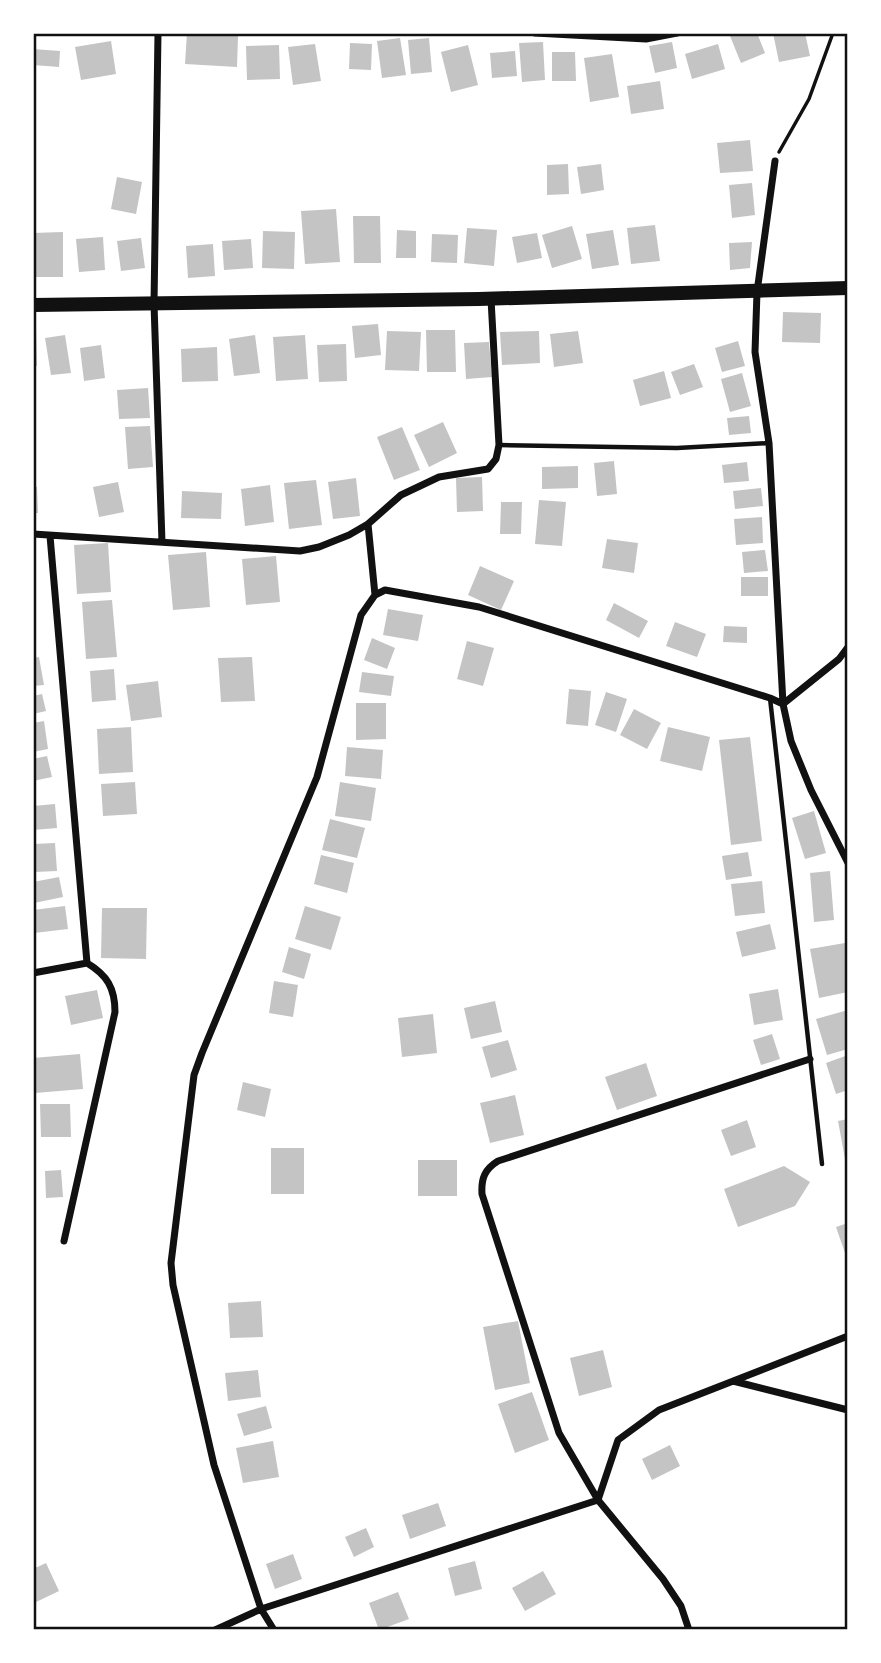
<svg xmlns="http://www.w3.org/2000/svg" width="881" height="1663" font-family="Ubuntu,sans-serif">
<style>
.building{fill:#c4c4c4}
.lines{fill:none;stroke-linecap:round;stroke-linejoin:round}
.path{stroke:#111;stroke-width:3.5}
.service{stroke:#111;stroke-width:4.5}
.minor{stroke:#111;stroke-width:7}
.primary{stroke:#111;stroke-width:14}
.neatline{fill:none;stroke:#111;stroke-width:2.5}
</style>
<rect width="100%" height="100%" fill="#fff"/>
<path class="building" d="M187,33L238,36L237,67L185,64Z
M737,33H757L765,53L741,63L730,36Z
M773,33H805L810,56L779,62Z
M400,38L406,75L382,78L377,41Z
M429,38L432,72L411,74L408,40Z
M111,41L116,74L81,80L75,47Z
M543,42L545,80L522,82L519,43Z
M672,42L677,68L655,73L649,46Z
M350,43L372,44L371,70L349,69Z
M315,44L321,81L293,85L288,47Z
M718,44L725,69L692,79L685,54Z
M279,45L280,79L247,80L246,46Z
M468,45L478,85L451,92L441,52Z
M33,49L60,51L59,67L33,65Z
M515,51L517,76L492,78L490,53Z
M552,52H575L576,81H552Z
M612,54L619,97L590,102L584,58Z
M660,81L664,109L631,114L627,86Z
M750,140L753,171L720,173L717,143Z
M568,164L569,194L547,195V165Z
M601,164L604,190L581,194L577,167Z
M117,177L142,182L136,214L111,209Z
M752,183L755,215L732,218L729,185Z
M336,209L340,262L305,264L301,211Z
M353,216H380L381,263H354Z
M655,225L660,261L631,264L627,228Z
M572,226L582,259L552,268L542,235Z
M467,228L497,230L494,266L464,263Z
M397,230L416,231V258H396Z
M613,230L619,265L592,269L586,234Z
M263,231L295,232L294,269L262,268Z
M63,232V277H33V233Z
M537,233L542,258L517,263L512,237Z
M432,234L458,235L457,263L431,262Z
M103,237L105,270L79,272L76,239Z
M141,238L145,268L121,271L117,241Z
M251,239L253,268L224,270L222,241Z
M752,242L750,268L730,270L729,243Z
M213,244L215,276L188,278L186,246Z
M783,312L821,313L820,343L782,342Z
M378,324L381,355L355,358L352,326Z
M33,327H36L37,366H33Z
M426,330H455L456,372H427Z
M387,331L421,332L419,371L385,370Z
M539,331L540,363L502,365L500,332Z
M578,331L583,363L554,367L550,334Z
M65,335L71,373L51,375L45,338Z
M255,335L260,373L234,376L229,339Z
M305,335L308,379L276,381L273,337Z
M738,341L745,366L722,372L715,348Z
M489,342L492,377L466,379L464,343Z
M346,344L347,381L319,382L317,345Z
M101,345L105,378L84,381L80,348Z
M217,347L218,381L182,382L181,349Z
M694,364L703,387L680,395L671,372Z
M664,371L671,398L640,406L633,380Z
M742,373L751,406L730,412L721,379Z
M148,388L150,418L119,419L117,390Z
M749,416L751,433L729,435L727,418Z
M443,422L457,453L429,467L414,435Z
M150,426L153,467L128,469L125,427Z
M402,427L420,470L394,480L377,437Z
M614,461L617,494L597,496L594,463Z
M747,462L749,481L724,483L722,465Z
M578,466V488L542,489V467Z
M482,477L483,511L457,512L456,478Z
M356,478L360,516L333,519L328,482Z
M316,480L322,525L289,529L284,483Z
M118,482L124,512L99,517L93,487Z
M270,485L274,522L245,526L241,489Z
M33,487H37L38,513H33Z
M761,488L763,506L735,509L733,491Z
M182,491L222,493L221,519L181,518Z
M539,500L566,502L562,546L535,544Z
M501,502H522L521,534H500Z
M762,517L763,543L736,545L734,519Z
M607,539L638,543L634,573L602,568Z
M108,543L111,592L77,594L74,545Z
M765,550L768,571L744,573L742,552Z
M206,552L210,607L173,610L168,555Z
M276,556L280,602L246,605L242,559Z
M480,566L514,581L501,610L468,595Z
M741,577H768V596H741Z
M112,600L117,657L86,659L82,602Z
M614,603L648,621L639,638L606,620Z
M388,609L423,615L418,641L383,635Z
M675,622L706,634L697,657L666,646Z
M724,626L747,627V643L723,642Z
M372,638L395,648L387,669L364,660Z
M467,641L494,648L483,686L457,679Z
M39,657L44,685L33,686V658Z
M252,657L255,701L221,702L218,658Z
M114,669L116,700L92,702L90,671Z
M362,672L394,676L391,696L359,692Z
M158,681L162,717L131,721L126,685Z
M569,689L591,691L588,726L566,724Z
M606,692L627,699L616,732L595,725Z
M42,694L46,711L33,714V696Z
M356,703H386V739L356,740Z
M634,709L661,723L647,749L620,735Z
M44,721L48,749L33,752V723Z
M131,727L133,772L99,774L97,729Z
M668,727L710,737L702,771L660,761Z
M750,737L762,841L731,845L719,740Z
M347,747L383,750L381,779L345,776Z
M47,756L52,777L33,781V759Z
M135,782L137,814L103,816L101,784Z
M340,782L376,788L371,821L335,816Z
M55,804L57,828L33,830V806Z
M814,811L826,853L805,859L792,818Z
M330,819L365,828L357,858L322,850Z
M55,843L57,871L35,872L34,844Z
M748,852L752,876L726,880L722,856Z
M321,855L354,863L347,893L314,884Z
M830,871L834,920L814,922L810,873Z
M59,877L63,897L34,903L33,882Z
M762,881L765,913L735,916L731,884Z
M65,906L68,929L34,933L33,910Z
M305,906L341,917L331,950L295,939Z
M102,908H147L146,959L101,958Z
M770,924L776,949L742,957L736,932Z
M845,943L848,992L819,998L810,949Z
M289,947L311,954L304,979L282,972Z
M274,981L298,985L293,1017L269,1013Z
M778,989L783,1020L754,1025L749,994Z
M97,990L103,1018L71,1025L65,996Z
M495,1001L502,1032L471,1039L464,1008Z
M848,1010V1049L827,1055L816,1019Z
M433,1014L437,1053L402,1057L398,1018Z
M772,1034L780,1059L761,1065L753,1040Z
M508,1040L517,1070L491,1078L482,1047Z
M80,1054L83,1089L35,1093L33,1058Z
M848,1055V1090L836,1094L826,1063Z
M646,1063L657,1096L617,1110L605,1077Z
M243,1082L271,1089L265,1117L237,1110Z
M515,1095L524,1135L490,1143L480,1103Z
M40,1104H70L71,1137H41Z
M848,1119V1158L845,1159L838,1121Z
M747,1120L756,1147L731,1156L721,1130Z
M271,1148H304V1194H271Z
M418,1160H457V1196H418Z
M784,1166L810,1182L795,1206L738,1227L724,1189Z
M61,1170L63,1197L46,1198L45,1171Z
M848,1223V1252L845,1253L836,1227Z
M261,1301L263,1337L230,1338L228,1303Z
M518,1321L530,1383L495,1390L483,1327Z
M603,1350L612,1387L579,1396L570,1358Z
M258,1370L261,1397L228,1401L225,1373Z
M532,1392L549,1440L515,1453L498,1404Z
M266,1406L272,1428L244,1436L237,1414Z
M273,1441L279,1477L243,1483L236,1448Z
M670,1445L680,1466L652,1480L642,1459Z
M438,1503L446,1526L410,1539L402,1515Z
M366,1528L374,1547L354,1557L345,1537Z
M293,1554L302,1579L275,1589L266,1564Z
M475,1561L482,1589L455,1596L448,1568Z
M46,1563L59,1591L34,1603L33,1569Z
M543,1571L556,1594L525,1611L512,1588Z
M398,1592L409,1619L379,1630L369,1603Z"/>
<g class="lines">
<path class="path" d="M779,152L809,99L833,33"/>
<path class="service" d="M499,445L677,448L769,443
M770,698L822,1164"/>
<path class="minor" d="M158,33L154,304L162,542
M535,33L646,39L677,33
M775,161L757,292L755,352L769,443L783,704
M368,524L375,595
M33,534L300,551L319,547L349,535L368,524L401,495L439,477L488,469L496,459L499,445L491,299
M50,536L87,963C107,975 115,988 115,1012L64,1241
M848,647L839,659L783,704L791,741L811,790L848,863
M33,973L87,963
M733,1381L848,1410
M215,1630L261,1609L598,1500L618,1440L659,1410L848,1336
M274,1630L261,1609L214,1465L173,1285L171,1263L194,1075L202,1053L317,777L361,615L375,595L385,590L479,607L770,698L783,704
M689,1630L681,1606L663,1579L598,1500L559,1433L482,1194C481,1178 485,1169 498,1161L810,1059"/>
<path class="primary" d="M33,305L479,299L848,288"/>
</g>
<rect width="881" height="1663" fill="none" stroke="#ffffff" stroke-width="70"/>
<rect x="35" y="35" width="811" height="1593" class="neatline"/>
</svg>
